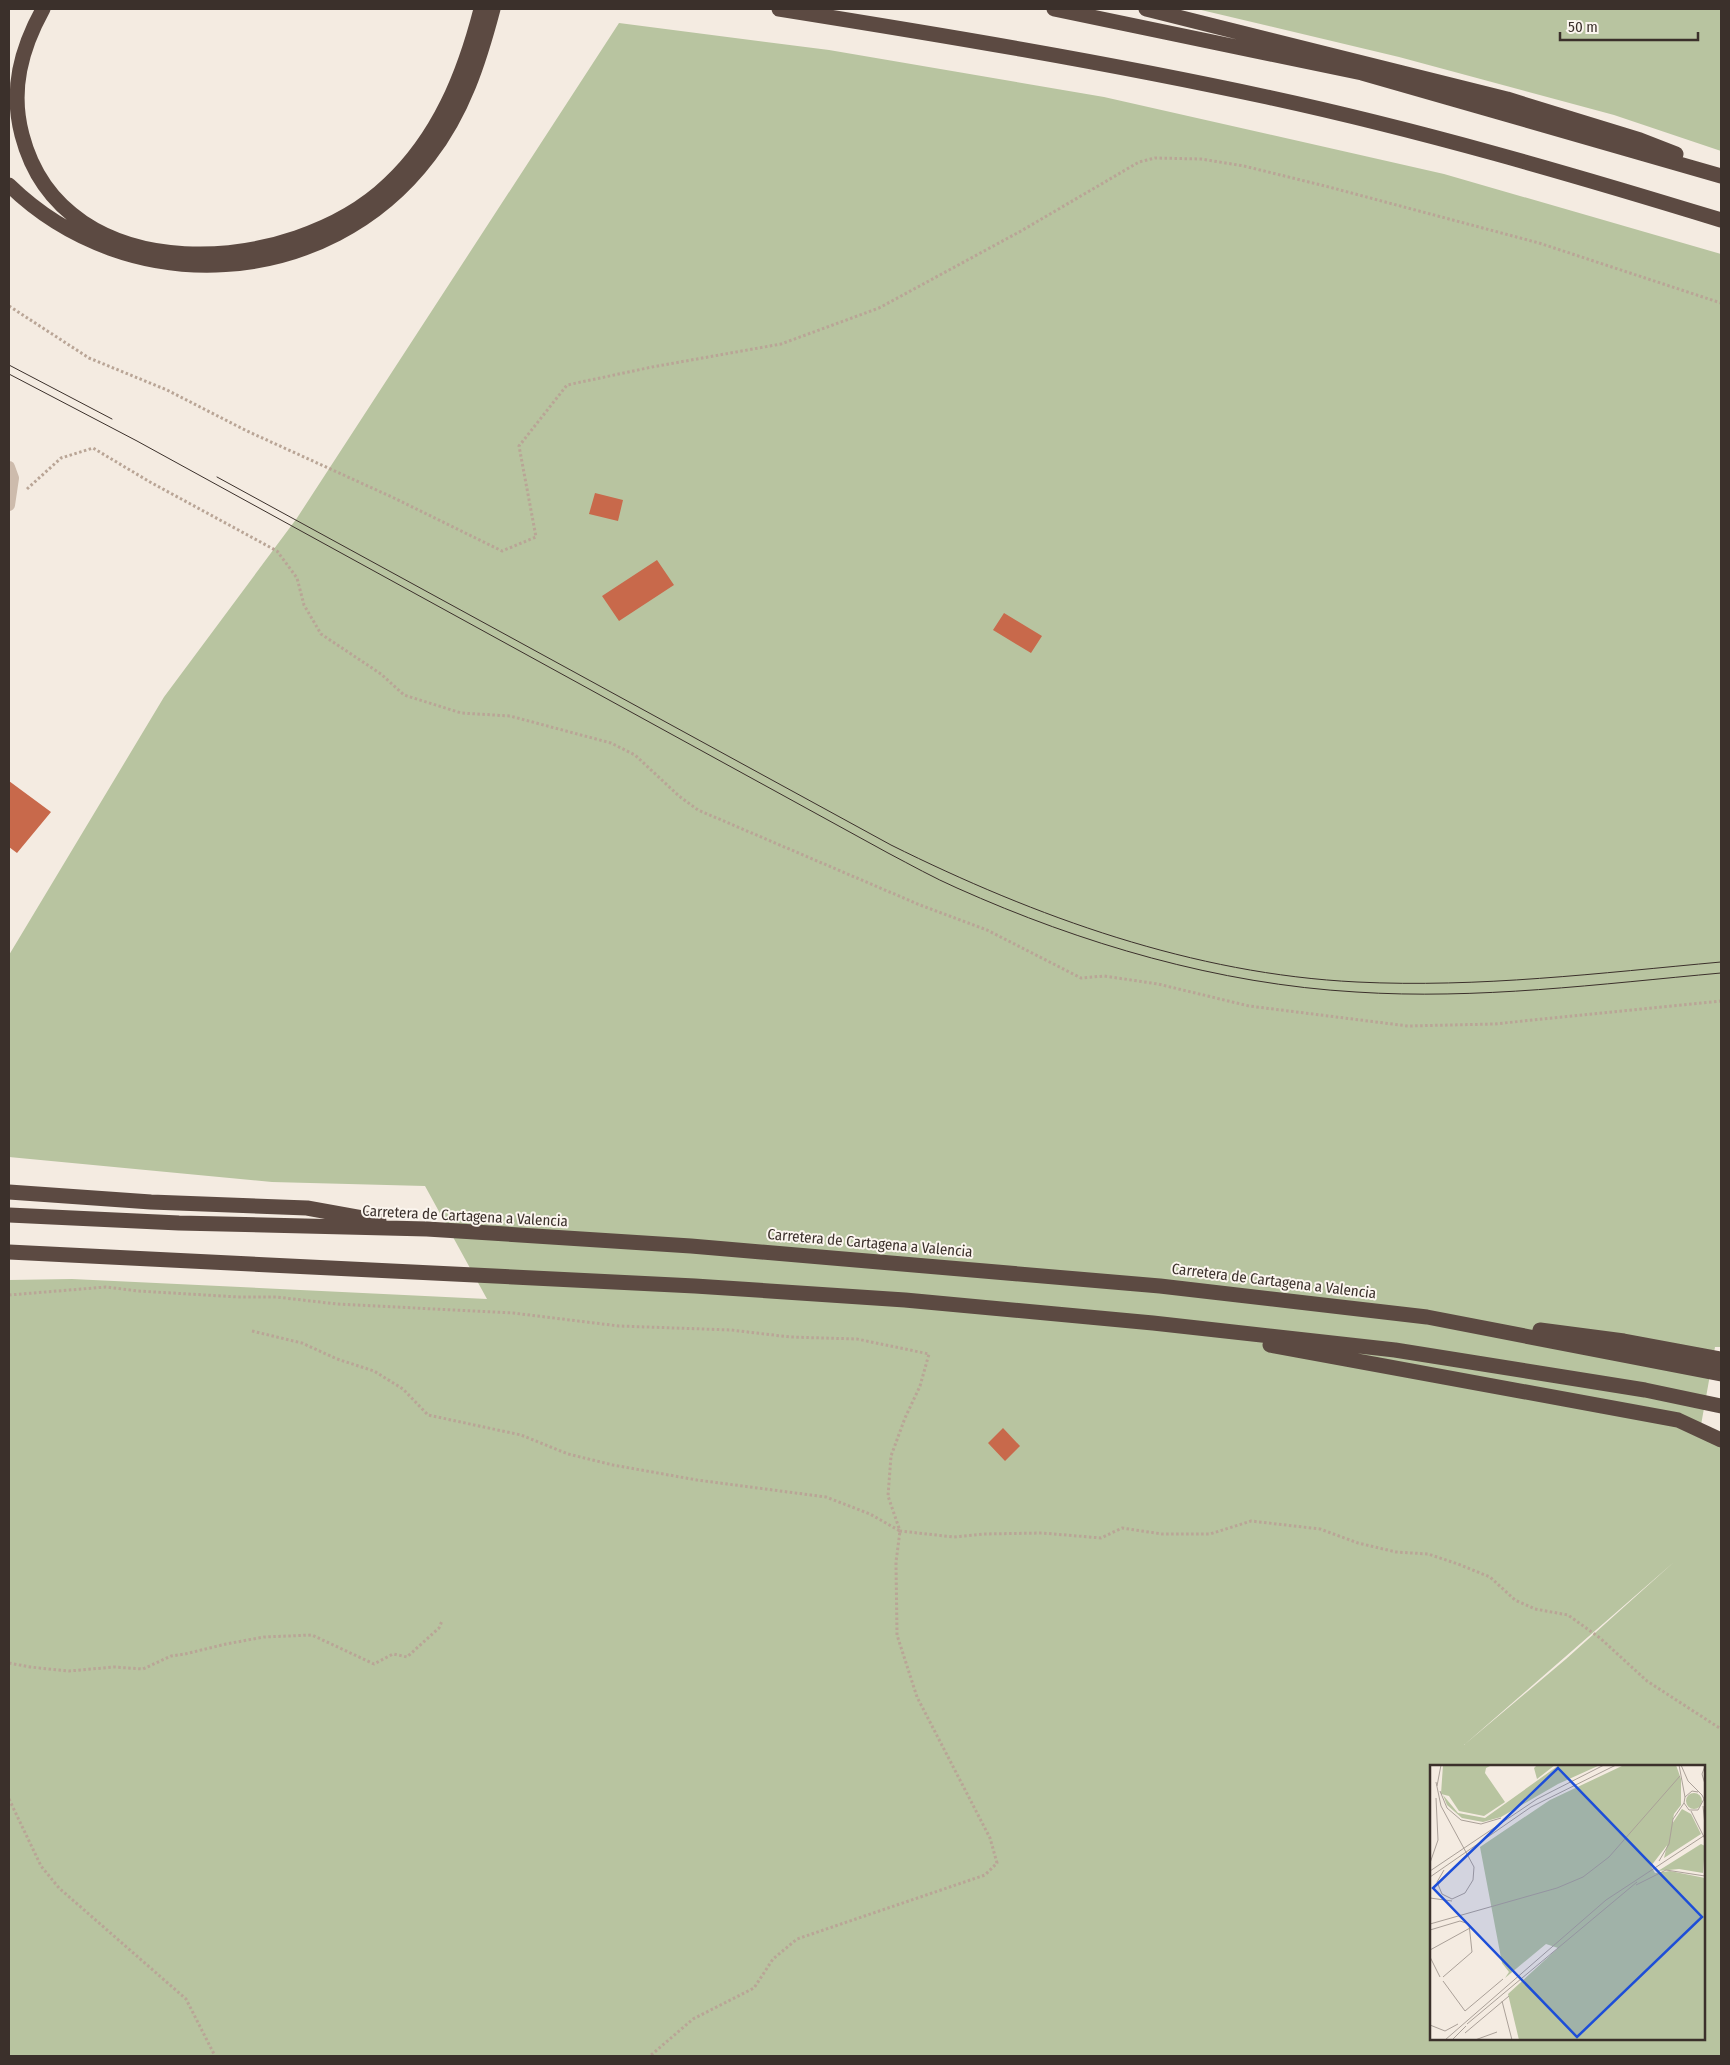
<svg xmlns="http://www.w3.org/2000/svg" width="1730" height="2065" font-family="'Fira Sans Condensed',sans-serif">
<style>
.green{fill:#b8c4a0;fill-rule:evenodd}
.building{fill:#c8694b}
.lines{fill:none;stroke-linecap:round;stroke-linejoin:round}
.path{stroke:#b9a596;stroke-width:3;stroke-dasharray:2.5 2.5;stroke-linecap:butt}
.street{stroke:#cdbbac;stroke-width:12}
.highway{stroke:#5c4a42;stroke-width:15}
.tram{stroke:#3b302b;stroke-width:1}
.labels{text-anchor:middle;stroke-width:4;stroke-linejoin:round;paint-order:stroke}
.street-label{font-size:15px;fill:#3b302b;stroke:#fbf5ee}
.inset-road{fill:none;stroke:#aaa098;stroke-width:1}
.view{fill:#1d4ed8;fill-opacity:0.15;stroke:#1d4ed8;stroke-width:2.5}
.inset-edge{fill:none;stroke:#3b302b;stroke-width:2.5}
</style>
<rect width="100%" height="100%" fill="#f4ebe1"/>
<path class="green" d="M1197,9H1721V151L1614,115L1399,57Z
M619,23L829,50L1104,97L1444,174L1721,254V1347H1715L1701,1425L1721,1440V2056H9V1280L72,1279L487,1299L425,1186L272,1182L9,1157V955L164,697L297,518ZM1674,1562L1566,1659L1464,1745ZM1431,1766H1704V2039H1431Z"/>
<path class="building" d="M595,493L623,500L618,521L589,514Z
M657,560L674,585L619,621L602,596Z
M1004,613L1042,636L1031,653L993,630Z
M9,781L51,812L17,853L9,847Z
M1003,1428L1020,1446L1005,1461L988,1443Z"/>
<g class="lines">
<path class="path" d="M9,306L89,358L167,390L247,431L394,498L502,551L536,537L519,446L567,385L652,367L781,344L879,308L1021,231L1139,162L1155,158L1201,159L1244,166L1329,187L1539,243L1721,303
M27,489L61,458L93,448L150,482L277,551L297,578L304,605L321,634L381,674L404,695L461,713L510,716L611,743L635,755L679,796L698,810L920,905L987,930L1081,978L1104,976L1158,984L1249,1006L1408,1026L1494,1024L1721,1001
M9,1295L106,1287L138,1291L238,1297H276L337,1304L513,1313L619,1326L731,1330L790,1337L857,1339L929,1354L920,1386L905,1418L891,1456L888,1496L900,1531L954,1537L983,1534L1042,1533L1101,1538L1122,1528L1162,1534H1210L1251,1521L1320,1529L1358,1543L1396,1552L1428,1554L1458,1564L1490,1577L1515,1600L1535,1609L1568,1615L1600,1638L1647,1681L1721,1729
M252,1331L302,1343L337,1359L374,1371L403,1389L428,1415L521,1435L568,1454L613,1465L697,1480L826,1497L870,1514L900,1531L896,1562L897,1635L917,1697L990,1838L997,1863L985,1875L797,1939L773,1959L754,1988L693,2019L650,2056
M9,1663L30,1667L69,1671L114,1667L143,1669L171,1656L185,1654L226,1644L264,1637L312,1635L374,1664L393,1654L407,1657L439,1628L442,1621
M9,1799L41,1866L59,1888L186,1999L215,2056"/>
<path class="street" d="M9,467L13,478L9,505"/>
<path class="highway" d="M43,9C21,49 10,90 22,135C63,293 292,277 389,184C439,137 464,75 481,9
M779,9C942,35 1105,62 1267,97C1420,130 1571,174 1721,220
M1054,9L1362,73L1721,176
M1146,9L1507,99L1640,140L1676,154
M9,185C128,301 327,291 429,156C463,112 479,62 493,9
M9,1192L151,1202L307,1208L379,1221
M9,1215L179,1223L427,1229L691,1246L1160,1286L1427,1317L1721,1374
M9,1252L695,1286L905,1300L1153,1323L1395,1350L1645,1390L1721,1406
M1540,1330L1624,1341L1721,1359
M1270,1345L1678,1420L1721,1440"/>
<path class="tram" d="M9,365L112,419
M9,374L137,441L888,853C911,865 934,878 957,888C1082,944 1218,984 1356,992C1477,1000 1600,984 1721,973
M217,477L891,845C1036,917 1193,974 1357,982C1479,988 1600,973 1721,962"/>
</g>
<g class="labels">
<g class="street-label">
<text transform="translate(465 1216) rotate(3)" y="5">Carretera de Cartagena a Valencia</text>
<text transform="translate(870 1243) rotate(5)" y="5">Carretera de Cartagena a Valencia</text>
<text transform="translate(1274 1281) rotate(7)" y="5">Carretera de Cartagena a Valencia</text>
</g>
</g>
<g transform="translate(1430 1765)">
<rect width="275" height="275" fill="#f4ebe1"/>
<path d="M13,0H62L56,3L55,8L75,37L54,51L29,46L19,31L11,29ZM107,0H125L107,14L104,3ZM129,0H170L128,19L71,52L53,57L32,53L17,40L13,30L28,48L55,53ZM194,0H246L251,14V40L244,49L238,79L221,101L225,108L240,106L275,113V275H89L78,229L128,183L116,179L75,213L79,207L72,198L50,82L120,35ZM256 36a8 8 0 1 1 16 0a8 8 0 1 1-16 0ZM252,44L261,49L271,69L234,93L242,59ZM271,79L275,81L273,108L249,104L228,106Z" fill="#b8c4a0"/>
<path class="inset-road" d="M249,0L255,32M251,0L258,16L272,30L274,34L268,45H259L254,38L255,32L262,26L268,27M275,1L272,9L275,19M6,17L11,41L44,102L43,115L35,128L22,134L12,129L7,117L14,105M7,21L11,0M10,26L17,43L31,55L51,59L71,53M273,41L275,60M261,46L275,74M229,96L239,79L243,54L254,38M0,98L8,75L6,33M0,106L107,34L174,0M0,112L101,42L186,0M206,120L236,105L275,111M0,133L22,136M0,159L127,123L153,112L179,92L250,11M0,165L30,156L39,159L42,187L13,212M0,185L40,163M0,192L10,212M13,216L35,246L73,214M72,236L82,275M37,259L207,117M0,260L15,266L28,259M35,268L79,231M15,275L176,135L275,70M22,275L36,261M45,275L67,267"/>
<path class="view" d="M128,3L272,152L147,272L3,123Z"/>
<rect width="275" height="275" class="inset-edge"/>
</g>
<rect width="1730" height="2065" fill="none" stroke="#3b302b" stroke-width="20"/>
<path d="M1560 32v8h138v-8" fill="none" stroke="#3b302b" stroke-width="2.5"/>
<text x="1568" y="32" font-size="15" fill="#3b302b" stroke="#fbf5ee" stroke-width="4" paint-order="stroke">50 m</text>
</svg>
